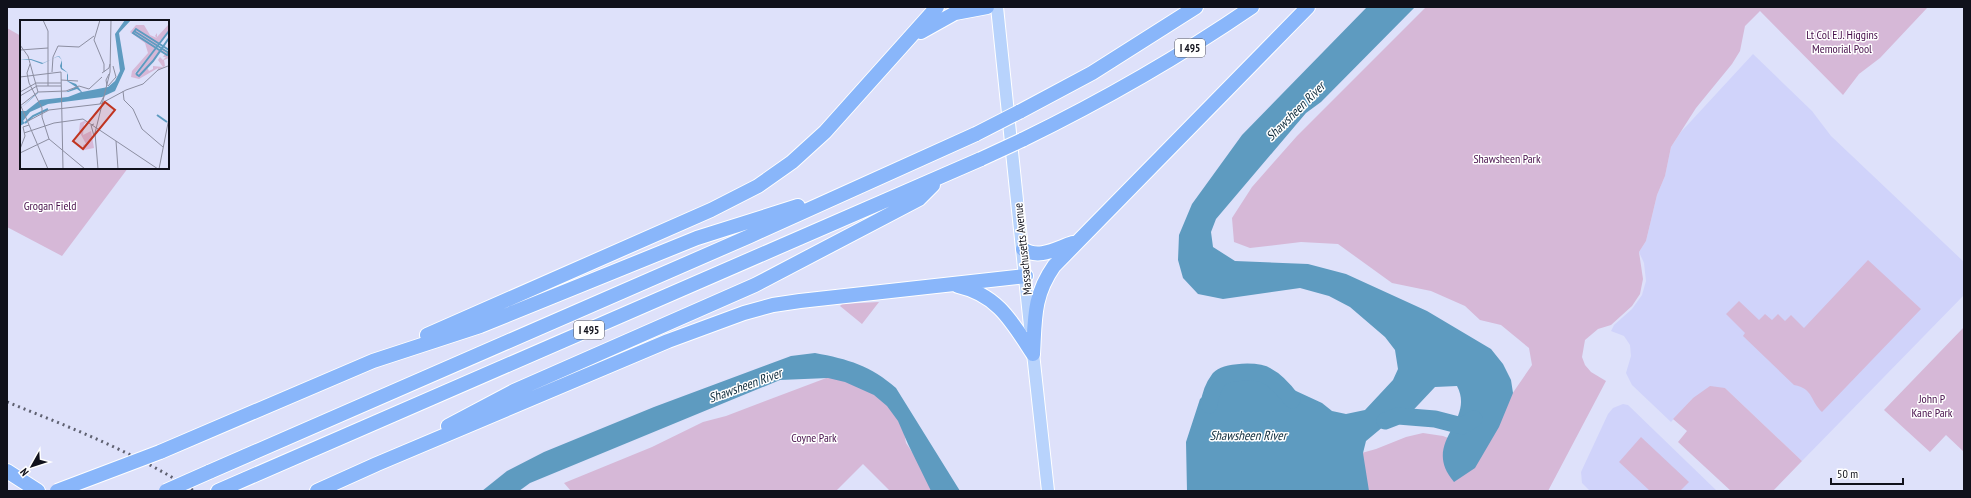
<svg xmlns="http://www.w3.org/2000/svg" width="1971" height="498" font-family="'PT Sans Narrow',sans-serif">
<style>
.built{fill:#d0d3fa}
.green{fill:#d6b8d7}
.water{fill:#5e9bc0}
.lines{fill:none;stroke-linecap:round;stroke-linejoin:round}
.river{stroke:#5e9bc0;stroke-width:17}
.major-casing{stroke:#fff;stroke-width:14}
.highway-casing{stroke:#fff;stroke-width:16}
.major{stroke:#b8d3fc;stroke-width:12}
.highway{stroke:#89b6fa;stroke-width:14}
.rail{stroke:#5f6171;stroke-width:3;stroke-dasharray:2 4;stroke-linecap:butt}
.highway-bridge-casing{stroke:#fff;stroke-width:16;stroke-linecap:butt}
.highway-bridge{stroke:#89b6fa;stroke-width:14}
.labels{text-anchor:middle;stroke-width:3;stroke-linejoin:round;paint-order:stroke}
.shield{fill:#fff;stroke:#58585f;stroke-width:1}
.shield-label{font-size:11px;font-weight:bold;fill:#10111b}
.park-label{font-size:12px;fill:#47104b;stroke:#fff}
.street-label{font-size:12px;fill:#10111b;stroke:#fff}
.water-label{font-size:13px;font-style:italic;fill:#102d3d;stroke:#fff}
.inset-river{fill:none;stroke:#5e9bc0;stroke-width:2}
.inset-road{fill:none;stroke:#8c8ea1;stroke-width:1}
.view{fill:#c03420;fill-opacity:0.15;stroke:#c03420;stroke-width:2}
.inset-edge{fill:none;stroke:#10111b;stroke-width:2}
</style>
<rect width="100%" height="100%" fill="#dee1fa"/>
<path class="built" d="M1753,54L1812,111L1831,136L1964,262V295L1802,461L1725,388L1693,398L1671,422L1632,385L1626,373L1631,356L1630,345L1624,336L1611,331L1614,325L1632,309L1642,295L1646,281L1644,263L1639,252L1646,241L1657,195L1665,176L1671,147L1680,133Z
M1623,404L1628,405L1717,491H1590L1582,483L1581,472L1608,414L1613,408Z"/>
<path class="green" d="M1426,7H1928L1880,58L1859,74L1843,95L1760,11L1745,26L1740,51L1732,64L1696,108L1671,147L1665,176L1657,195L1646,241L1639,252L1643,279L1640,294L1632,306L1611,325L1598,329L1585,340L1582,357L1585,365L1591,372L1606,381L1548,491H1225L1376,449L1406,437L1423,433L1443,436L1461,443L1490,426L1532,365L1529,348L1501,325L1480,320L1465,306L1431,291L1392,283L1338,244L1301,242L1250,248L1234,242L1232,218L1252,187L1297,136Z
M7,28L21,36V168H128L62,256L7,227Z
M1868,260L1921,309L1822,412C1810,401 1814,389 1794,385L1743,336L1745,333L1726,314L1739,301L1759,320L1765,314L1772,320L1778,314L1785,321L1791,315L1804,328Z
M879,302L862,324L840,306L842,304Z
M1964,327V452L1946,435L1930,452L1884,410Z
M829,377L882,390L903,427L906,443L938,491H890L863,464L836,491H571L564,483L652,447L703,422L726,416Z
M1710,386L1725,388L1802,461L1773,491H1731L1678,442L1687,431L1673,419L1693,398Z
M1641,437L1689,482L1680,491H1650L1619,462Z"/>
<path class="water" d="M1367,7H1415L1321,102L1306,113L1216,219L1211,232L1213,247L1235,261L1308,264L1346,274L1427,311L1491,349L1503,364L1511,380L1513,393L1499,427L1475,468L1454,482C1420,442 1476,422 1457,386L1435,387L1403,421L1384,426L1366,441L1363,453L1369,491H1187L1186,442L1200,399L1219,381L1247,376L1283,385L1322,403L1332,411L1346,414L1365,410L1393,380L1398,369L1395,350L1385,337L1350,307L1329,296L1300,288L1223,299L1198,294L1183,278L1178,260L1179,235L1192,204L1242,135Z
M815,353C848,359 871,366 896,388L960,491H931L908,444L898,421L887,406L874,395L845,382L828,378L780,380L530,483L519,491H482L507,471L544,452L654,407L791,356Z"/>
<g class="lines">
<path class="river" d="M1209,405C1210,396 1213,387 1219,379C1227,371 1257,370 1267,376C1277,381 1286,392 1292,400
M1385,421L1398,416L1435,419L1462,426L1474,419"/>
<g class="major-casing">
<path id="major" d="M997,7L1030,326
M1032,344L1048,491"/>
</g>
<g class="highway-casing">
<path id="highway" d="M921,32L955,13L987,7
M1019,112L1092,73L1196,7
M1022,140C1102,101 1179,57 1252,7
M1023,249C1039,260 1057,248 1073,243
M958,286C998,295 1012,322 1033,354
M427,335L711,210L758,186L792,162L825,132L937,7
M1033,354C1035,319 1033,296 1054,266L1308,7
M448,426L514,391L755,285L919,199L933,185
M160,452L373,361L480,326L697,238L798,206
M7,471L38,491
M209,472L750,236L976,134
M218,491L981,159
M317,491L377,464L668,341L744,313L773,305L800,301L1026,276"/>
</g>
<use href="#major" class="major"/>
<use href="#highway" class="highway"/>
<path class="rail" d="M7,402C70,427 138,454 194,491"/>
<g class="highway-bridge-casing">
<path id="highway-bridge" d="M976,134L1019,112
M981,159L1022,140
M57,491L160,452
M166,491L209,472"/>
</g>
<use href="#highway-bridge" class="highway-bridge"/>
</g>
<g class="labels">
<g class="shield">
<rect x="1175" y="39" width="30" height="18" rx="3"/>
<rect x="574" y="321" width="30" height="18" rx="3"/>
</g>
<g class="shield-label">
<text x="1190" y="52">I 495</text>
<text x="589" y="334">I 495</text>
</g>
<g class="park-label">
<text x="1842" y="39">Lt Col E.J. Higgins<tspan x="1842" dy="14">Memorial Pool</tspan></text>
<text x="1507" y="163">Shawsheen Park</text>
<text x="50" y="210">Grogan Field</text>
<text x="1932" y="403">John P<tspan x="1932" dy="14">Kane Park</tspan></text>
<text x="814" y="442">Coyne Park</text>
</g>
<g class="street-label">
<text transform="translate(1023 249) rotate(-96)" y="4">Massachusetts Avenue</text>
</g>
<g class="water-label">
<text transform="translate(1295 111) rotate(-45)" y="5">Shawsheen River</text>
<text transform="translate(745 385) rotate(-20)" y="5">Shawsheen River</text>
<text x="1248" y="440">Shawsheen River</text>
</g>
</g>
<g transform="translate(20 20)">
<rect width="149" height="149" fill="#dee1fa"/>
<path d="M149,4V10L137,25L114,11L121,16L120,18L122,17L137,26L115,53L116,54L136,29L142,32L138,26L149,33V38L144,40L145,46L137,51L138,48L119,59L111,57L112,51L128,33L125,23L110,12L116,5H124L130,15L137,18L135,16L137,13V17ZM141,32L145,34L143,37H146L143,40L140,37L138,40L143,47L133,46V49L129,51L127,47ZM64,101L67,102L64,104L63,115L71,111L74,128L64,130L63,125L66,124L59,111L60,103Z" fill="#d6b8d7" fill-rule="evenodd"/>
<path d="M105,0H111L99,13L105,49L95,71L82,77L28,84L10,92L3,101L5,103L0,106V91H6L20,80L48,77L61,72L57,69L48,72L18,73L0,89L17,73L46,72L56,67L47,61V55L48,53L41,49L40,46L42,40L38,36L22,44L11,40H0L11,39L23,43L39,36L42,40V48L48,53V61L56,64L62,72L88,67L95,61L100,51L95,14Z" fill="#5e9bc0"/>
<path class="inset-river" d="M114,11L149,33M149,30L116,9L113,13L147,35L149,33M116,54L119,56L133,41L149,18M116,54L149,11M137,95L147,102M5,103L13,96L28,89"/>
<path class="inset-road" d="M23,0L28,11V66M80,0L74,20L84,44V52M0,25L8,36L18,72L0,86M0,30L28,28M33,37L38,26L59,27L74,16M10,44L7,53L9,63L22,88V97L29,119L65,149M32,52L33,37M82,53L89,48L90,44M0,57L41,52L43,149M41,60L58,61M87,66L86,60L89,54M88,66L96,57L93,46M103,71L104,80L113,89L122,109L143,127M0,72L16,63H41M18,72L46,71L59,66L69,69L82,57M0,76L17,66H41M84,76L80,84L106,70L123,64L138,50L148,46M0,84L28,149M8,101L29,90L80,84M4,113L34,103L63,99L138,149M74,116L71,105L74,104M96,121L98,149M0,129L5,116L3,107L9,105M0,133L29,119M78,149L75,113L90,52L91,0M139,149L149,98"/>
<path class="view" d="M85,82L95,90L63,129L53,121Z"/>
<rect width="149" height="149" class="inset-edge"/>
</g>
<rect width="1971" height="498" fill="none" stroke="#10111b" stroke-width="16"/>
<g transform="translate(32 466) rotate(231)" stroke="#ffffff" stroke-width="3" paint-order="stroke">
<path d="M0-3L7 15L0 10L-7 15Z" fill="#10111b"/>
<text y="-6" font-size="11" font-weight="bold" text-anchor="middle" fill="#10111b">N</text>
</g>
<path d="M1831 478v6h72v-6" fill="none" stroke="#10111b" stroke-width="2"/>
<text x="1837" y="478" font-size="12" fill="#10111b" stroke="#ffffff" stroke-width="3" paint-order="stroke">50 m</text>
</svg>
